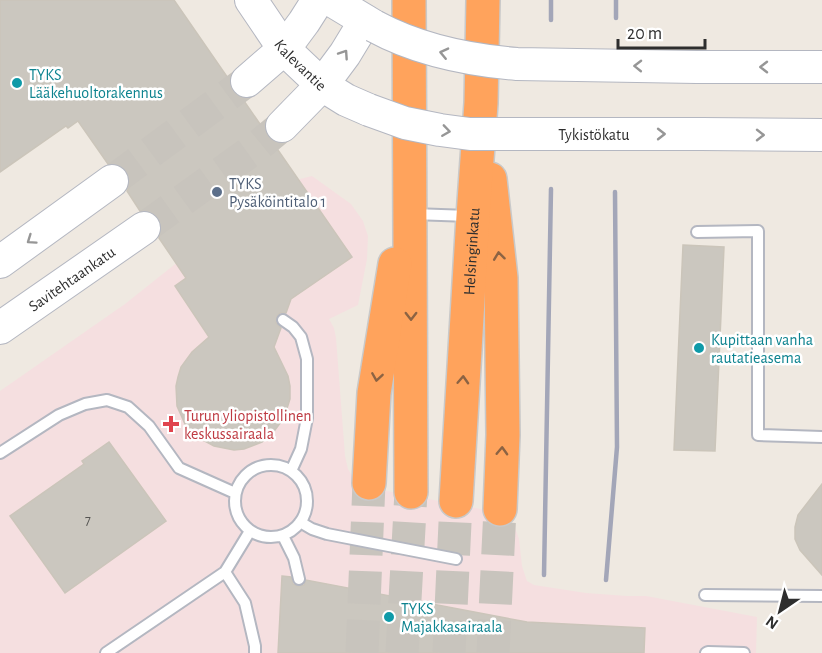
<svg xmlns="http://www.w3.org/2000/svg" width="822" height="653" font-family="'Alegreya Sans',sans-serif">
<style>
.medical{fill:#f5dfe0}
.building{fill:#cbc7bf;stroke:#cbc5ba;stroke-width:1.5}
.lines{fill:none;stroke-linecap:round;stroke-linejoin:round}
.secondary-tunnel{stroke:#c8c4bd;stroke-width:32;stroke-dasharray:32 16;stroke-linecap:butt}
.highway-tunnel{stroke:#c8c4bd;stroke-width:33;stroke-dasharray:33 16;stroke-linecap:butt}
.lane-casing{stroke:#b4b7c1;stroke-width:14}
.secondary-casing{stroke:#b4b7c1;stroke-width:34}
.highway-casing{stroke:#c9c9c9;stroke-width:36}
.lane{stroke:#fff;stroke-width:10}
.secondary{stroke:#fff;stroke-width:32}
.highway{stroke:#ffa35c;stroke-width:33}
.rail{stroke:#a3a6b8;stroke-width:4.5}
.secondary-bridge-casing{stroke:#b4b7c1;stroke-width:34;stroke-linecap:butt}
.secondary-bridge{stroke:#fff;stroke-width:32}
.oneway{stroke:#969696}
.oneway2{stroke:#8c6343}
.culture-dot{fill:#0f9aa8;stroke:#fff;stroke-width:2}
.service-dot{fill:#5c6f8a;stroke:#fff;stroke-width:2}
.health-dot{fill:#e0444e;stroke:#fff;stroke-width:2}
.labels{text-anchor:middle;stroke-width:5;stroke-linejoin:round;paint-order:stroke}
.number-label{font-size:14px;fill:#555452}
.street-label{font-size:16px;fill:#2e2e2e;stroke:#fff}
.culture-label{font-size:16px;fill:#0d838f;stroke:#fff;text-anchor:start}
.service-label{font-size:16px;fill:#4e5e75;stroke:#fff;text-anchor:start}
.health-label{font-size:16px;fill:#be3a42;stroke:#fff;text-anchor:start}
</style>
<rect width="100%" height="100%" fill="#efe9e1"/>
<path class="medical" d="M312,176L351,204L363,221L368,236L367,259L358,305L329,319L334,328L336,338L345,456L348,469L354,479L366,487L491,511L508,519L515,528L519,539L522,566L527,581L534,585L586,593L627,596H646L757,617L756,653H0V391L125,304L174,265L277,190L300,179Z"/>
<path class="building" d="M0,0H174L230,81V85L233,92L242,98L352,257L291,299L286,313H280L277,316L276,323L281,328L274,347L288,376L290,386V399L284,418L272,434L262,442L244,449L234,450L214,446L197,437L185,424L177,406L176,386L178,377L181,367L192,352L209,337L175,286L186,278L159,238L162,227L159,218L151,212L140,211L127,191L129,188L130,180L126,170L119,164H108L78,121L68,128L66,126L0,172Z
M683,245L724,247L715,451L674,450Z
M109,442L166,521L65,593L10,516L84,464L82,461Z
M822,484V575L800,550L795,539V527L798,515Z
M282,576L291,577L293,584L297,586L304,585L306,580L527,622L645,628L644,653H278Z"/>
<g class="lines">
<path class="secondary-tunnel" d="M112,181L247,81
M144,228L254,149L282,126"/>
<path class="highway-tunnel" d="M362,653L369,483
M402,653L411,492
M449,653L456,501
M493,653L500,509"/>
<g class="lane-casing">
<path id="lane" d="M413,214L469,216
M697,232L758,231V435L822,437
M283,320L293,327L301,337L307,359V418L301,449L291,471
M0,453L59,415L85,404L107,400L128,407L149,426L179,468L235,493
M235 501a36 36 0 1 1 72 0a36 36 0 1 1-72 0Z
M300,522L312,529L327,534L456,559
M250,531L225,572L245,603L255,646V653
M283,536L294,558L299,579
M705,595L822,596
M106,653L225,572
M706,653L708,652L744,653"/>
</g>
<g class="secondary-casing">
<g id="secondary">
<path id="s1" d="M251,0L284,49L322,85L346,100L369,110"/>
<path d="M331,0L374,26"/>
<path d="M697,67H822"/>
<path d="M247,81L284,49L304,22L318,0"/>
<path d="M282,126L322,85L345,54L365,21"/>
<path d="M701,134L822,135"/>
<path d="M0,262L112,181"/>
<path id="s2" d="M0,328L144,228"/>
</g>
</g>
<g class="highway-casing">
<g id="highway">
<path d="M409,0L411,492"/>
<path d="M490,179L501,278L503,435L500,509"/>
<path d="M369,483L374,393L395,264"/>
<path id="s3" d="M456,501L473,216L481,103L483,0"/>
</g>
</g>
<use href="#lane" class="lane"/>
<use href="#secondary" class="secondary"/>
<use href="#highway" class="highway"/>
<path class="rail" d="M616,18V0
M551,20V0
M544,575L551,189
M606,580L617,447L615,192"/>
<g class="secondary-bridge-casing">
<g id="secondary-bridge">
<path d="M374,26C418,50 467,60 517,64L697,67"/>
<path id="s4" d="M369,110L405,123L440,130L470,134H701"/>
</g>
</g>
<use href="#secondary-bridge" class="secondary-bridge"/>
</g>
<defs><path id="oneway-chevron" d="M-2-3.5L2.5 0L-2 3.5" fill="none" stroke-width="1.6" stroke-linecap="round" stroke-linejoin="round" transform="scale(1.5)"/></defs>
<g class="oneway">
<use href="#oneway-chevron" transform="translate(444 53) rotate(-167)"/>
<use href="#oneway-chevron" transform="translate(344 54) rotate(-56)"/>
<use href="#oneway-chevron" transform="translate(638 66) rotate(-179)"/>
<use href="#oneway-chevron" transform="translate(764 67) rotate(-180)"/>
<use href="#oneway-chevron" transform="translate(446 131) rotate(8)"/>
<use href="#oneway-chevron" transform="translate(661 134)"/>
<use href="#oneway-chevron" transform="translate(760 135)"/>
<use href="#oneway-chevron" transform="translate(31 240) rotate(145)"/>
</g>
<g class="oneway2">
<use href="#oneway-chevron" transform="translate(499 256) rotate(-97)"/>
<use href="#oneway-chevron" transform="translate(411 316) rotate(90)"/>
<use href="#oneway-chevron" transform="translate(377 377) rotate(99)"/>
<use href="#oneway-chevron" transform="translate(463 380) rotate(-87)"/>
<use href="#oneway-chevron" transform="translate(502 451) rotate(-88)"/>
</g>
<g class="culture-dot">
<circle cx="17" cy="83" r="6"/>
<circle cx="699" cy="348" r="6"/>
<circle cx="389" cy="617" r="6"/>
</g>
<circle class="service-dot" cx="217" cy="192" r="6"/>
<path class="health-dot" d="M168 415h6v6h6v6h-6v6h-6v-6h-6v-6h6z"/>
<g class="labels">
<g class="number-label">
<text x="88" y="524">7</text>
</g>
<g class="street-label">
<text dy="6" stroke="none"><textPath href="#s1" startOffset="82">Kalevantie</textPath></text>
<text dy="6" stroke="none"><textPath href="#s4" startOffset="228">Tykistökatu</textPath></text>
<text dy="6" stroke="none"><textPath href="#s3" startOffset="250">Helsinginkatu</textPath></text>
<text dy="6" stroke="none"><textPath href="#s2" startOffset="87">Savitehtaankatu</textPath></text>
</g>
<g class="culture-label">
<text x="29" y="80">TYKS<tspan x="29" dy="18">Lääkehuoltorakennus</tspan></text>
<text x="711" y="345">Kupittaan vanha<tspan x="711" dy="18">rautatieasema</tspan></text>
<text x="401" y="614">TYKS<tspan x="401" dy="18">Majakkasairaala</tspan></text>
</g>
<g class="service-label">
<text x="229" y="189">TYKS<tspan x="229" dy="18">Pysäköintitalo 1</tspan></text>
</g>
<g class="health-label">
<text x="184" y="421">Turun yliopistollinen<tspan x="184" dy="18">keskussairaala</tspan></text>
</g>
</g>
<g transform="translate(780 611) rotate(215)" stroke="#ffffff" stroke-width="4.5" paint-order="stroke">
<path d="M0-4.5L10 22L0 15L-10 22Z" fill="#2e2e2e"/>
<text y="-9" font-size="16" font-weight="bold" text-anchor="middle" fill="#2e2e2e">N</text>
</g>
<path d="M618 39v9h87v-9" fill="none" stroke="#2e2e2e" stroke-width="3"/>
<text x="627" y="39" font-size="18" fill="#2e2e2e" stroke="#ffffff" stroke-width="4.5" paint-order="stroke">20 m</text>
</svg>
